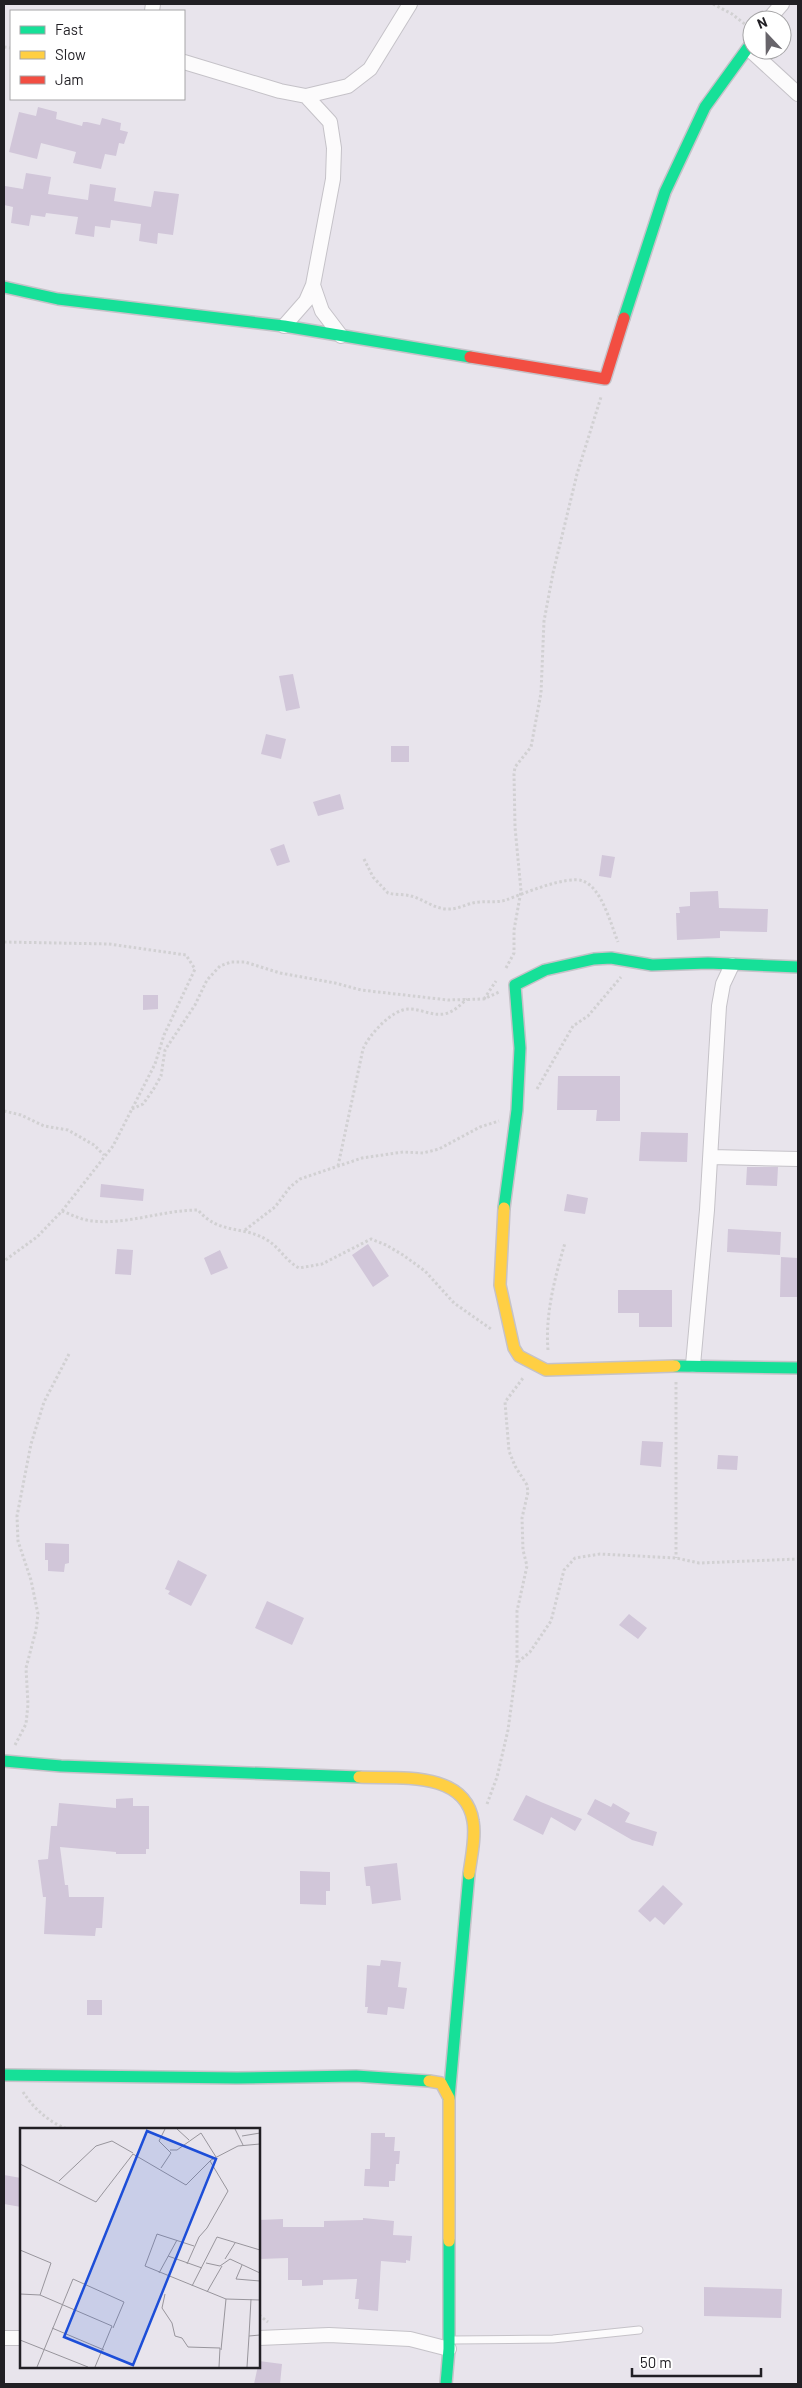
<svg xmlns="http://www.w3.org/2000/svg" width="802" height="2388" font-family="Barlow,sans-serif">
<style>
.building{fill:#d1c6d9}
.lines{fill:none;stroke-linecap:round;stroke-linejoin:round}
.lane-casing{stroke:#c5c2c8;stroke-width:9}
.street-casing{stroke:#c5c2c8;stroke-width:16}
.fast-casing{stroke:#c5c2c8;stroke-width:14}
.slow-casing{stroke:#c5c2c8;stroke-width:14}
.jam-casing{stroke:#c5c2c8;stroke-width:14}
.path{stroke:#d1d0d2;stroke-width:3;stroke-dasharray:2.5 2.5;stroke-linecap:butt}
.lane{stroke:#fcfbfc;stroke-width:7}
.street{stroke:#fcfbfc;stroke-width:14}
.fast{stroke:#16e098;stroke-width:11}
.slow{stroke:#ffcf43;stroke-width:11}
.jam{stroke:#f24e42;stroke-width:11}
.inset-road{fill:none;stroke:#98959c;stroke-width:1}
.view{fill:#1d4ed8;fill-opacity:0.15;stroke:#1d4ed8;stroke-width:2.5}
.inset-edge{fill:none;stroke:#211f24;stroke-width:2.5}
</style>
<rect width="100%" height="100%" fill="#e8e4ec"/>
<path class="building" d="M38,107L57,112L56,119L82,126L83,122H87L100,125L102,118L121,123L120,130L128,132L124,144L119,143L116,156L105,154L101,169L73,163L76,152L41,143L37,159L9,152L19,112L36,116Z
M26,173L51,177L48,194L88,200L90,184L116,188L114,201L151,207L154,191L179,194L173,235L158,233L157,244L139,241L141,224L111,220L110,228L95,226L94,237L75,234L78,217L46,213L45,217L31,215L29,226L11,223L13,207L4,205L5,186L23,189Z
M293,674L300,708L286,711L279,676Z
M266,734L286,739L281,759L261,754Z
M391,746H409V762H391Z
M340,794L344,809L318,816L313,802Z
M284,844L290,862L277,866L270,849Z
M602,855L615,857L611,878L599,876Z
M718,891L719,908L768,909L767,932L720,931V938L677,940L676,913H680L679,907L690,906V892Z
M143,995H158V1009L143,1010Z
M558,1076H620V1121H596L597,1110H557Z
M641,1132L688,1133L687,1162L639,1161Z
M747,1167H778L777,1186L746,1185Z
M101,1184L144,1189L143,1201L100,1197Z
M567,1194L588,1198L585,1214L564,1211Z
M728,1229L781,1232L780,1255L727,1252Z
M368,1244L389,1276L373,1287L352,1255Z
M117,1249L133,1250L131,1275L115,1274Z
M220,1250L228,1268L211,1275L204,1258Z
M781,1257L798,1258V1297H780Z
M618,1290H672V1327H639V1313H618Z
M642,1441L663,1442L661,1467L640,1465Z
M718,1455L738,1456L737,1470L717,1469Z
M45,1543L69,1544V1563L65,1564L64,1572L48,1571V1560H45Z
M178,1560L207,1575L191,1606L168,1594L170,1591L165,1589Z
M267,1601L304,1618L292,1645L255,1628Z
M629,1614L647,1628L638,1639L619,1625Z
M526,1795L541,1802L582,1819L575,1831L551,1817L543,1835L513,1820Z
M133,1798V1806H149V1849H146V1854H116V1852L60,1847L65,1885H68L69,1897H104L102,1928H96L95,1936L44,1934L46,1897H43L38,1860L48,1859L51,1826H57L59,1803L116,1808V1799Z
M595,1799L611,1807L613,1803L630,1813L625,1822L657,1832L653,1846L632,1840L587,1814Z
M397,1863L401,1900L372,1904L370,1886H366L364,1867Z
M300,1871L330,1872V1891H326V1905L300,1904Z
M663,1885L683,1904L664,1925L655,1917L650,1922L638,1911Z
M381,1960L401,1962L398,1987L407,1988L404,2009L388,2007L387,2015L367,2013L368,2007H365L367,1965L380,1966Z
M87,2000H102V2015H87Z
M371,2133H385V2137H395L394,2151H400L399,2164H396L395,2181H389V2187L364,2186L365,2169H370Z
M4,2175L21,2178V2207L4,2204Z
M363,2218L394,2221L393,2235L412,2236L410,2261L406,2260V2263L381,2261L378,2311L358,2309L359,2299H355L357,2279L323,2280V2285L302,2286V2280H288V2258L259,2259V2220L283,2219V2227H324V2221L363,2220Z
M704,2287L782,2289L781,2318L704,2316Z
M259,2361L282,2364L280,2384H254Z"/>
<g class="lines">
<g class="lane-casing">
<path id="lane" d="M452,2340L553,2339L639,2330"/>
</g>
<g class="street-casing">
<path id="street" d="M152,11L153,4
M768,20L782,4
M749,49L798,94
M184,62L280,91L306,96L330,122L334,148L333,179L313,285L306,301L284,326
M306,96L348,86L370,69L410,4
M313,285L322,311L341,336
M711,1157L798,1159
M693,1365L707,1210L719,1006L723,984L732,965
M4,2338H21
M259,2338L329,2335L410,2339L449,2349"/>
</g>
<g class="fast-casing">
<path id="fast" d="M4,287L58,299L284,326L470,357
M624,318L665,192L705,107L752,42
M504,1208L517,1110L520,1048L515,985L545,970L594,959L611,958L652,965L708,963L798,967
M675,1366L798,1368
M4,1761L61,1766L359,1777
M4,2075L237,2078L356,2076L429,2081
M449,2098L469,1874
M446,2384L449,2349V2241"/>
</g>
<g class="slow-casing">
<path id="slow" d="M504,1208L500,1285L514,1348L519,1356L546,1370L675,1366
M359,1777C398,1779 465,1770 473,1821C476,1837 471,1858 469,1874
M429,2081L441,2083L449,2098V2241"/>
</g>
<g class="jam-casing">
<path id="jam" d="M470,357L605,379L624,318"/>
</g>
<path class="path" d="M713,4L732,14L746,25
M4,47L11,48
M364,859L373,877L388,893C395,895 404,894 411,896C423,899 433,908 446,909C458,910 467,903 479,902C488,901 497,903 506,900C522,894 567,875 583,881C602,888 611,925 618,942
M4,942L109,944L186,955L195,969L164,1035L155,1064L113,1146L62,1211L37,1237L4,1261
M506,968L514,953V930L521,891L515,827L514,774L515,767L531,747L541,693L544,621L553,573L577,474L601,397
M484,999L496,981
M537,1089L573,1026L588,1016L621,977
M132,1109L143,1104L153,1090L161,1076L165,1050L195,1005L207,980L220,966L231,962H245L280,973L335,983L361,990L448,1000L484,999L499,992
M4,1111L21,1115L44,1126L68,1130L94,1145L104,1155
M338,1166L363,1049C369,1035 392,1009 409,1009C421,1009 432,1016 444,1014C454,1012 460,1005 467,999
M62,1211C72,1215 82,1220 92,1221C127,1225 163,1210 198,1210C219,1235 243,1225 267,1240C279,1247 286,1261 299,1268L322,1264L371,1239L386,1245L403,1255L425,1271L454,1303L491,1329
M245,1230L275,1207L290,1187L300,1179L362,1158L403,1152L423,1153L439,1149L480,1127L499,1121
M548,1350C545,1314 555,1277 565,1243
M676,1382V1558
M518,1662L530,1652L551,1621L564,1570L575,1558L600,1554L676,1558L699,1563L798,1559
M15,1745L26,1724L28,1704L26,1668L36,1630L38,1614L31,1580L18,1541L17,1516L31,1444L44,1402L69,1354
M487,1804L497,1777L508,1730L517,1663V1611L527,1566L523,1550L522,1518L528,1492L527,1485L515,1466L509,1451L505,1402L523,1378
M23,2092C34,2109 49,2122 67,2129
M259,2315L268,2322"/>
<use href="#lane" class="lane"/>
<use href="#street" class="street"/>
<use href="#fast" class="fast"/>
<use href="#slow" class="slow"/>
<use href="#jam" class="jam"/>
</g>
<g transform="translate(20 2128)">
<rect width="240" height="240" fill="#e8e4ec"/>
<path class="inset-road" d="M157,1L169,12M215,1L223,17M222,8L240,5M150,22H157L181,5L196,29M0,36L76,74L113,26L166,57L191,32L218,18L240,16M141,40L151,25L139,13L145,1M39,53L76,18L92,13L113,25M174,118L137,106L125,138L206,171L240,172M0,122L31,135L20,167M148,128L182,140M205,131L215,115M186,135L200,138L210,131L240,145M167,136L179,109L187,100L208,63L190,33M222,137L216,151L240,153M139,145L157,112M172,158L197,109L240,122M187,164L202,138M0,166L20,167L92,198L75,239M145,166L142,180L152,195L155,208L162,210L168,219L200,220L199,239M32,200L84,222M229,208L231,171M0,212L68,239M201,222L206,171M17,239L53,151L104,174L93,200M227,239L229,208L240,207"/>
<path class="view" d="M127,3L196,31L113,237L44,209Z"/>
<rect width="240" height="240" class="inset-edge"/>
</g>
<rect width="802" height="2388" fill="none" stroke="#211f24" stroke-width="10"/>
<rect x="10" y="10" width="175" height="90" fill="#ffffff" stroke="#a6a5a7"/>
<rect x="20" y="26" width="25" height="8" fill="#16e098" stroke="#a6a5a7"/>
<text x="55" y="35" font-size="15" fill="#211f24">Fast</text>
<rect x="20" y="51" width="25" height="8" fill="#ffcf43" stroke="#a6a5a7"/>
<text x="55" y="60" font-size="15" fill="#211f24">Slow</text>
<rect x="20" y="76" width="25" height="8" fill="#f24e42" stroke="#a6a5a7"/>
<text x="55" y="85" font-size="15" fill="#211f24">Jam</text>
<g transform="translate(767 35) rotate(338)"><circle r="24" fill="#ffffff" stroke="#a6a5a7"/>
<path d="M0-4L9 19L0 12L-9 19Z" fill="#67646a"/>
<text y="-8" font-size="14" font-weight="bold" text-anchor="middle" fill="#211f24">N</text>
</g>
<path d="M632 2368v8h129v-8" fill="none" stroke="#211f24" stroke-width="2.5"/>
<text x="640" y="2368" font-size="15" fill="#211f24" stroke="#ffffff" stroke-width="4" paint-order="stroke">50 m</text>
</svg>
